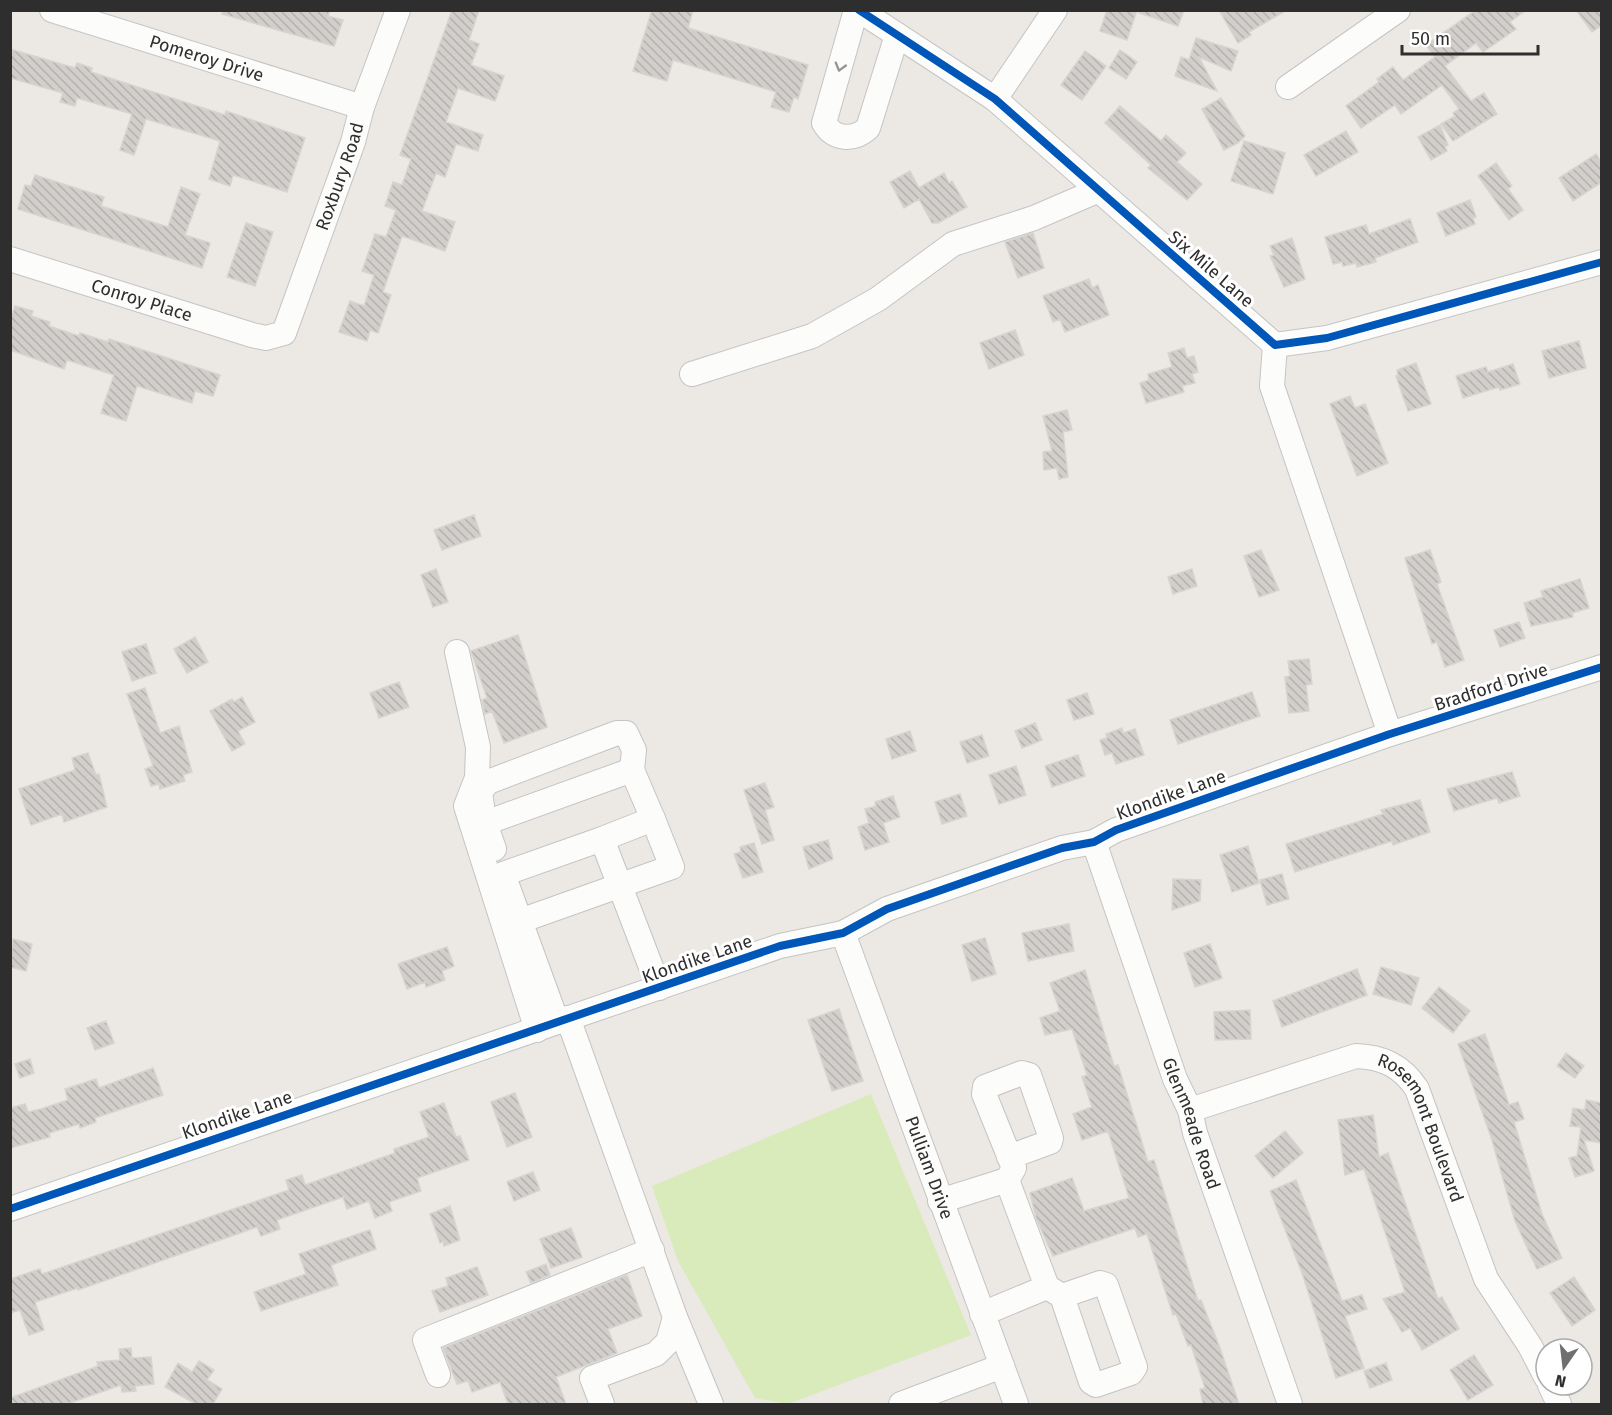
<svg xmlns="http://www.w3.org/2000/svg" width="1612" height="1415" font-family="'Fira Sans',sans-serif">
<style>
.pitch{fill:#d9eabb}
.building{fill:url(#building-back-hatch);stroke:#d7d4d0;stroke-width:1.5}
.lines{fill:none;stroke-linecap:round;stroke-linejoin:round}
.minor-casing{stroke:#c5c4c5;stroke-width:26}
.minor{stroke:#fcfcfb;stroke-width:24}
.cycleway-casing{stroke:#fff;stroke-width:11}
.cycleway{stroke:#0057b8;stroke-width:8}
.oneway{stroke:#959594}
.labels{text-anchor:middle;stroke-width:6;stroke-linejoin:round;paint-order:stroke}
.street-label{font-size:18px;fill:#2e2e2e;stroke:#fff}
</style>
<defs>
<pattern id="building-back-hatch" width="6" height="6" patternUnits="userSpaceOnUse" patternTransform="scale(1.5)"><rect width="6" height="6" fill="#d1cecb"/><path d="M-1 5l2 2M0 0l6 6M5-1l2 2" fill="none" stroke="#b4b1af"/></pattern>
</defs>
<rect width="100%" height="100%" fill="#ece8e4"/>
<path class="pitch" d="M871,1094L971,1335L788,1404L755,1398L678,1261L652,1186Z"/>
<path class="building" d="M223,10H330L328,16L343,20L334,46L222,14Z
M452,10H479L469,40L479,44L471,65L504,76L495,101L458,88L446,122L483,135L478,151L456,144L445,177L436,173L422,211L455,222L445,251L402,236L383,292L391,295L378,333L370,330L367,341L339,332L350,301L364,306L374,275L362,271L375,234L386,237L396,210L385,206L393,182L402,185L411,159L400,155Z
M652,10H693L688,28L808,65L798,99L794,97L789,112L771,107L776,92L673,60L667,81L633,71Z
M1107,10H1137L1127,40L1100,31Z
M1139,10H1184L1178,26L1139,13Z
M1219,10H1287L1249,32L1251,35L1238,43Z
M1476,10H1526L1510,22L1516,29L1483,52L1476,43L1445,66L1471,101L1484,93L1497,114L1453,141L1441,124L1455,116L1453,113L1459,109L1442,85L1401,114L1395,105L1361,128L1346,106L1379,82L1377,79L1393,67L1403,80L1435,57L1426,45Z
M1576,10H1602V25L1592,32Z
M1196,38L1238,51L1231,71L1199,57L1217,91L1175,76L1181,57L1189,60Z
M10,49L75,68L77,63L92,68L91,72L225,115L226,111L305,138L287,192L233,175L230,186L209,179L220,141L146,119L134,155L120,150L132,114L77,98L75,106L60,102L63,93L10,78Z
M1120,50L1137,62L1126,79L1109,68Z
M1085,51L1106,66L1082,100L1061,85Z
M1221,98L1245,136L1238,143L1224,150L1202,109Z
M1120,106L1161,141L1166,135L1186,153L1177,162L1202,184L1187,200L1148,168L1151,165L1105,123Z
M1440,125L1448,145L1445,147L1447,151L1431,160L1418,137Z
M1346,131L1358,152L1316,176L1304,155Z
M1244,141L1285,153L1273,194L1231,181Z
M1596,154L1602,164V182L1573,201L1559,178Z
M1496,163L1512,186L1508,189L1523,210L1509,220L1478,176Z
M910,171L919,188L944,173L949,183L952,181L967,207L938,223H932L919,199L904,208L890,182Z
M35,175L104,197L101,206L168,227L181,187L200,194L185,235L210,243L202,268L18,209L25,185L31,186Z
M1470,200L1476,217L1473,218L1475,224L1446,236L1437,213Z
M1410,219L1418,242L1375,258L1376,262L1357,267L1356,263L1343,266L1342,262L1333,264L1325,237L1366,225L1369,234Z
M246,223L273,232L255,286L227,277Z
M1033,233L1044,268L1018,278L1005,242Z
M1292,238L1305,279L1284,287L1270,256L1274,255L1270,246Z
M1089,279L1092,288L1098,285L1109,315L1065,332L1060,319L1053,322L1043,296Z
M15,306L33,311L31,316L50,322L49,326L79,336L80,333L108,342L109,339L220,375L213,396L195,391L192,403L137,386L126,421L101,413L114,375L67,360L64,369L10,350V321Z
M1015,330L1024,355L989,369L980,343Z
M1579,341L1586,368L1549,378L1542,351Z
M1184,348L1187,358L1194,356L1198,372L1192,374L1195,383L1182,386L1184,392L1146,403L1140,383L1149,380L1148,374L1172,367L1168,353Z
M1416,363L1431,404L1408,411L1396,376L1398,375L1397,370Z
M1513,364L1520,384L1500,390L1499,387L1463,398L1456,376L1486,367L1488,372Z
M1350,396L1355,408L1365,404L1388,463L1357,476L1330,404Z
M1067,410L1072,430L1063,432L1068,477L1059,479L1057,468L1044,470L1043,452L1052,451L1043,416Z
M474,515L481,536L442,550L434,530Z
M1261,550L1279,590L1259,597L1244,556Z
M1430,550L1441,582L1437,584L1464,660L1445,667L1437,642L1432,644L1405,558Z
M436,569L448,602L433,607L421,575Z
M1192,569L1197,586L1173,594L1168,577Z
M1580,579L1589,608L1572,613L1573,617L1531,626L1524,603L1543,597L1541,591Z
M1519,622L1525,638L1500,647L1494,630Z
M518,635L547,727L504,743L492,711L485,714L482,700L487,698L471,651Z
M195,637L208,662L187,673L174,649Z
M146,644L156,673L132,681L122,652Z
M1309,659L1312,684L1306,685L1309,711L1289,713L1285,677L1290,676L1288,661Z
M399,682L409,707L379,718L370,693Z
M145,688L160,733L179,726L192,772L183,775L185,781L160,789L159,784L151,786L145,769L153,766L127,694Z
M1252,692L1260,716L1178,744L1170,720Z
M1087,693L1094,714L1074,720L1067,700Z
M242,697L255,722L238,731L245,744L232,751L210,711L232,699L234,702Z
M1035,723L1042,740L1022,748L1015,731Z
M1122,728L1123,733L1135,729L1144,755L1116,764L1112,753L1105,755L1100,740L1107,738L1106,734Z
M910,731L916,751L892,759L886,739Z
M982,735L989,756L967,763L960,742Z
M88,753L96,775L99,774L107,807L64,822L62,814L31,825L19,789L75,770L72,758Z
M1078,755L1085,776L1052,787L1045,766Z
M1016,766L1026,795L999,804L989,775Z
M1512,772L1520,796L1499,803L1497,798L1454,811L1447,789Z
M765,783L774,807L765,810L774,840L762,844L744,790Z
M960,794L967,816L942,824L935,802Z
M893,796L900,817L883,823L889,842L865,850L858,827L869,823L865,809L876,806L875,802Z
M1420,800L1430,832L1393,845L1392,841L1295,872L1286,844L1383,814L1381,810Z
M828,840L833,859L809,869L803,847Z
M754,843L763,872L743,878L734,854L741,852L740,847Z
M1248,846L1259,883L1232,892L1220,855Z
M1282,874L1289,899L1267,905L1260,880Z
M1173,879L1201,880L1200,901L1172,910Z
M1069,924L1074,951L1028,961L1022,933Z
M985,938L996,974L972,981L962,945Z
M13,939L32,944L26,971L10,967Z
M1210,944L1222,978L1195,987L1184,953Z
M447,947L454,966L442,971L445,980L426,987L425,982L407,989L398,964Z
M1381,967L1419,978L1411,1005L1373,994Z
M1357,969L1367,995L1282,1027L1273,1001Z
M1085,970L1114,1066L1118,1065L1148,1162L1154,1160L1198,1301L1201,1300L1220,1348L1239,1404H1203L1200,1389L1205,1388L1191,1345L1188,1346L1176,1314L1173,1315L1147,1234L1138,1237L1135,1228L1053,1256L1036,1218L1030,1193L1072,1178L1084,1211L1129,1198L1108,1131L1082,1140L1073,1114L1092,1107L1082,1077L1087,1075L1072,1029L1045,1035L1040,1018L1060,1011L1050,983Z
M1439,987L1470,1011L1453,1033L1422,1008Z
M839,1009L863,1081L832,1091L808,1020Z
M1250,1010L1251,1039L1215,1040L1214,1012Z
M106,1021L114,1043L95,1050L87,1028Z
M1485,1034L1509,1105L1518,1102L1524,1119L1514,1122L1542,1214L1562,1258L1537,1269L1515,1221L1491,1137L1458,1044Z
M1566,1053L1584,1066L1575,1078L1557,1066Z
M30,1059L34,1073L20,1078L15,1064Z
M153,1068L163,1095L95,1118L96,1122L80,1128L79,1124L49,1133L50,1137L10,1148V1108L25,1104L28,1112L41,1109L68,1100L65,1089L96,1079L99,1088Z
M515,1093L532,1137L507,1147L491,1102Z
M1586,1100L1602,1103V1143L1584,1140L1594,1171L1575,1177L1569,1158L1577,1156L1581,1127L1570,1126L1573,1108L1585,1110Z
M444,1103L456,1137L460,1136L469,1160L417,1178L421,1191L389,1202L392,1211L375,1218L369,1201L347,1209L343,1197L277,1220L280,1229L261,1236L257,1227L78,1290V1288L35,1302L44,1330L29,1335L20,1310L10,1313V1279L40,1269L42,1274L289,1190L286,1180L302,1175L305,1185L395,1153L394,1149L429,1137L420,1112Z
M1373,1115L1379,1157L1388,1153L1438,1299L1442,1297L1459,1329L1422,1350L1410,1328L1402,1332L1383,1299L1405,1292L1364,1169L1345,1175L1338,1120Z
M1285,1131L1303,1153L1273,1178L1255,1156Z
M533,1172L540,1190L514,1201L507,1182Z
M1296,1180L1342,1301L1362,1295L1367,1309L1345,1316L1364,1368L1336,1378L1302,1273L1270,1191Z
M450,1206L460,1240L444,1246L443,1241L440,1243L430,1214Z
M571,1228L582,1257L551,1268L540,1239Z
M370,1230L376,1249L331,1265L338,1285L261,1311L254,1292L306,1274L299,1254Z
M546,1264L550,1275L531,1283L526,1272Z
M477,1267L488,1295L440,1312L432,1291L448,1286L446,1278Z
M627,1275L642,1316L608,1329L617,1353L556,1377L566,1404H508L500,1382L472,1392L468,1381L457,1384L443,1348Z
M1574,1277L1595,1310L1572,1326L1550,1293Z
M131,1348L132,1358L151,1357L154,1384L135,1386L136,1391L122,1392L121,1385L67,1404H10V1398L98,1366L97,1362L120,1360L119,1349Z
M1474,1355L1493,1385L1468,1400L1450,1370Z
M199,1361L214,1370L207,1380L222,1389L213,1404H196L165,1387L178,1363L192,1372Z
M1386,1363L1392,1380L1370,1388L1364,1371Z"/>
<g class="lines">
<g class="minor-casing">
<g id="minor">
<path id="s1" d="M52,10L362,107"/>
<path d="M856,10L824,123C834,140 854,141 868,128L897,35"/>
<path d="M859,10L995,99L1275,345L1327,338L1602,262"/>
<path d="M1288,87L1398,10"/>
<path d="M995,99L1055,10"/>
<path id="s2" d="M10,259L252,335L266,338L284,333L353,142L362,107L398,10"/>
<path d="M1275,345L1272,386L1390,734"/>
<path d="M692,374L812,336L878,299L953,244L1034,218L1099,190"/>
<path d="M457,652L478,747L477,778L466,806L537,1030"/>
<path d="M482,806L480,792L488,782L617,733H626L634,750L632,770"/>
<path id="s3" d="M1094,842L1175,1079L1190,1110L1195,1133L1290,1404"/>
<path d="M494,849L485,823L632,770L653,819L602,839"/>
<path d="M520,921L672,867L653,819"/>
<path id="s4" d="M843,933L1016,1404"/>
<path d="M568,1018L675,1317L668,1342L656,1354L592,1378L602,1404"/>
<path d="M557,1022L503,874L602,839L659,988"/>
<path id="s5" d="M1190,1110L1356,1056C1383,1057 1402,1066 1417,1089L1486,1279L1530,1346L1546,1377"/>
<path d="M940,1201L1007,1180L1014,1168L984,1094L985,1087L1022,1073L1029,1075L1051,1138L1050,1142L1009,1157"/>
<path d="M10,1209L780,946L843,933L887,909L1062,848L1094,842L1116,830L1390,734L1602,667"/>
<path d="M1047,1287L1062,1296L1091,1382L1096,1385L1131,1373L1135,1367L1106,1285L1100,1283L1062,1296"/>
<path d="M982,1314L1047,1287L1007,1180"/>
<path d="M675,1317L711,1404"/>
<path d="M438,1375L425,1340L652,1250"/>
<path d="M1550,1385L1559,1404"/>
<path d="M901,1404L1002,1366"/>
</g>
</g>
<use href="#minor" class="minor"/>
<g class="cycleway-casing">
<path id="cycleway" d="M859,10L995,99L1275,345L1327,338L1602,262
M10,1209L780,946L843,933L887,909L1062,848L1094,842L1116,830L1390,734L1602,667"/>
</g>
<use href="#cycleway" class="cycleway"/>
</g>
<defs><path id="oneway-chevron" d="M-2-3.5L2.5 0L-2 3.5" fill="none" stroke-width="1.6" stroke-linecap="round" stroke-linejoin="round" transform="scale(1.5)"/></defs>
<use class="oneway" href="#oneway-chevron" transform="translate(840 67) rotate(106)"/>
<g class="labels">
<g class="street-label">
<text dy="6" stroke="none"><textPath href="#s1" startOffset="162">Pomeroy Drive</textPath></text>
<text dy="6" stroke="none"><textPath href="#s2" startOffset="453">Roxbury Road</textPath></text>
<text transform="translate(1211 269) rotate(41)" y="6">Six Mile Lane</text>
<text dy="6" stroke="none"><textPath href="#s2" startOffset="138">Conroy Place</textPath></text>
<text transform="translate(1491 687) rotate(-18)" y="6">Bradford Drive</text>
<text transform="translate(1171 795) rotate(-20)" y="6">Klondike Lane</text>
<text transform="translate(697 959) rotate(-19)" y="6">Klondike Lane</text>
<text transform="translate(237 1115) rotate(-19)" y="6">Klondike Lane</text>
<text dy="6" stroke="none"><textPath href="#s3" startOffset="298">Glenmeade Road</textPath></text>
<text dy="6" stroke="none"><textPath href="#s5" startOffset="282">Rosemont Boulevard</textPath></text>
<text dy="6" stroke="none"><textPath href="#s4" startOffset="250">Pulliam Drive</textPath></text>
</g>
</g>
<rect width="1612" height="1415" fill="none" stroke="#2e2e2e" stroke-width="24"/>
<g transform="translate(1564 1367) rotate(194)"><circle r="28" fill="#ffffff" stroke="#ababab" stroke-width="1.5"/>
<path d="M0-4.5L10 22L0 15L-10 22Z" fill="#706f6e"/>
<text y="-9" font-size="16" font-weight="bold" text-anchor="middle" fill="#2e2e2e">N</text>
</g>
<path d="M1402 45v9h136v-9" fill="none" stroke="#2e2e2e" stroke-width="3"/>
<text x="1411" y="45" font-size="18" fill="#2e2e2e" stroke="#ffffff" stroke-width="4.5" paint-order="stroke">50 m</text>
</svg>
